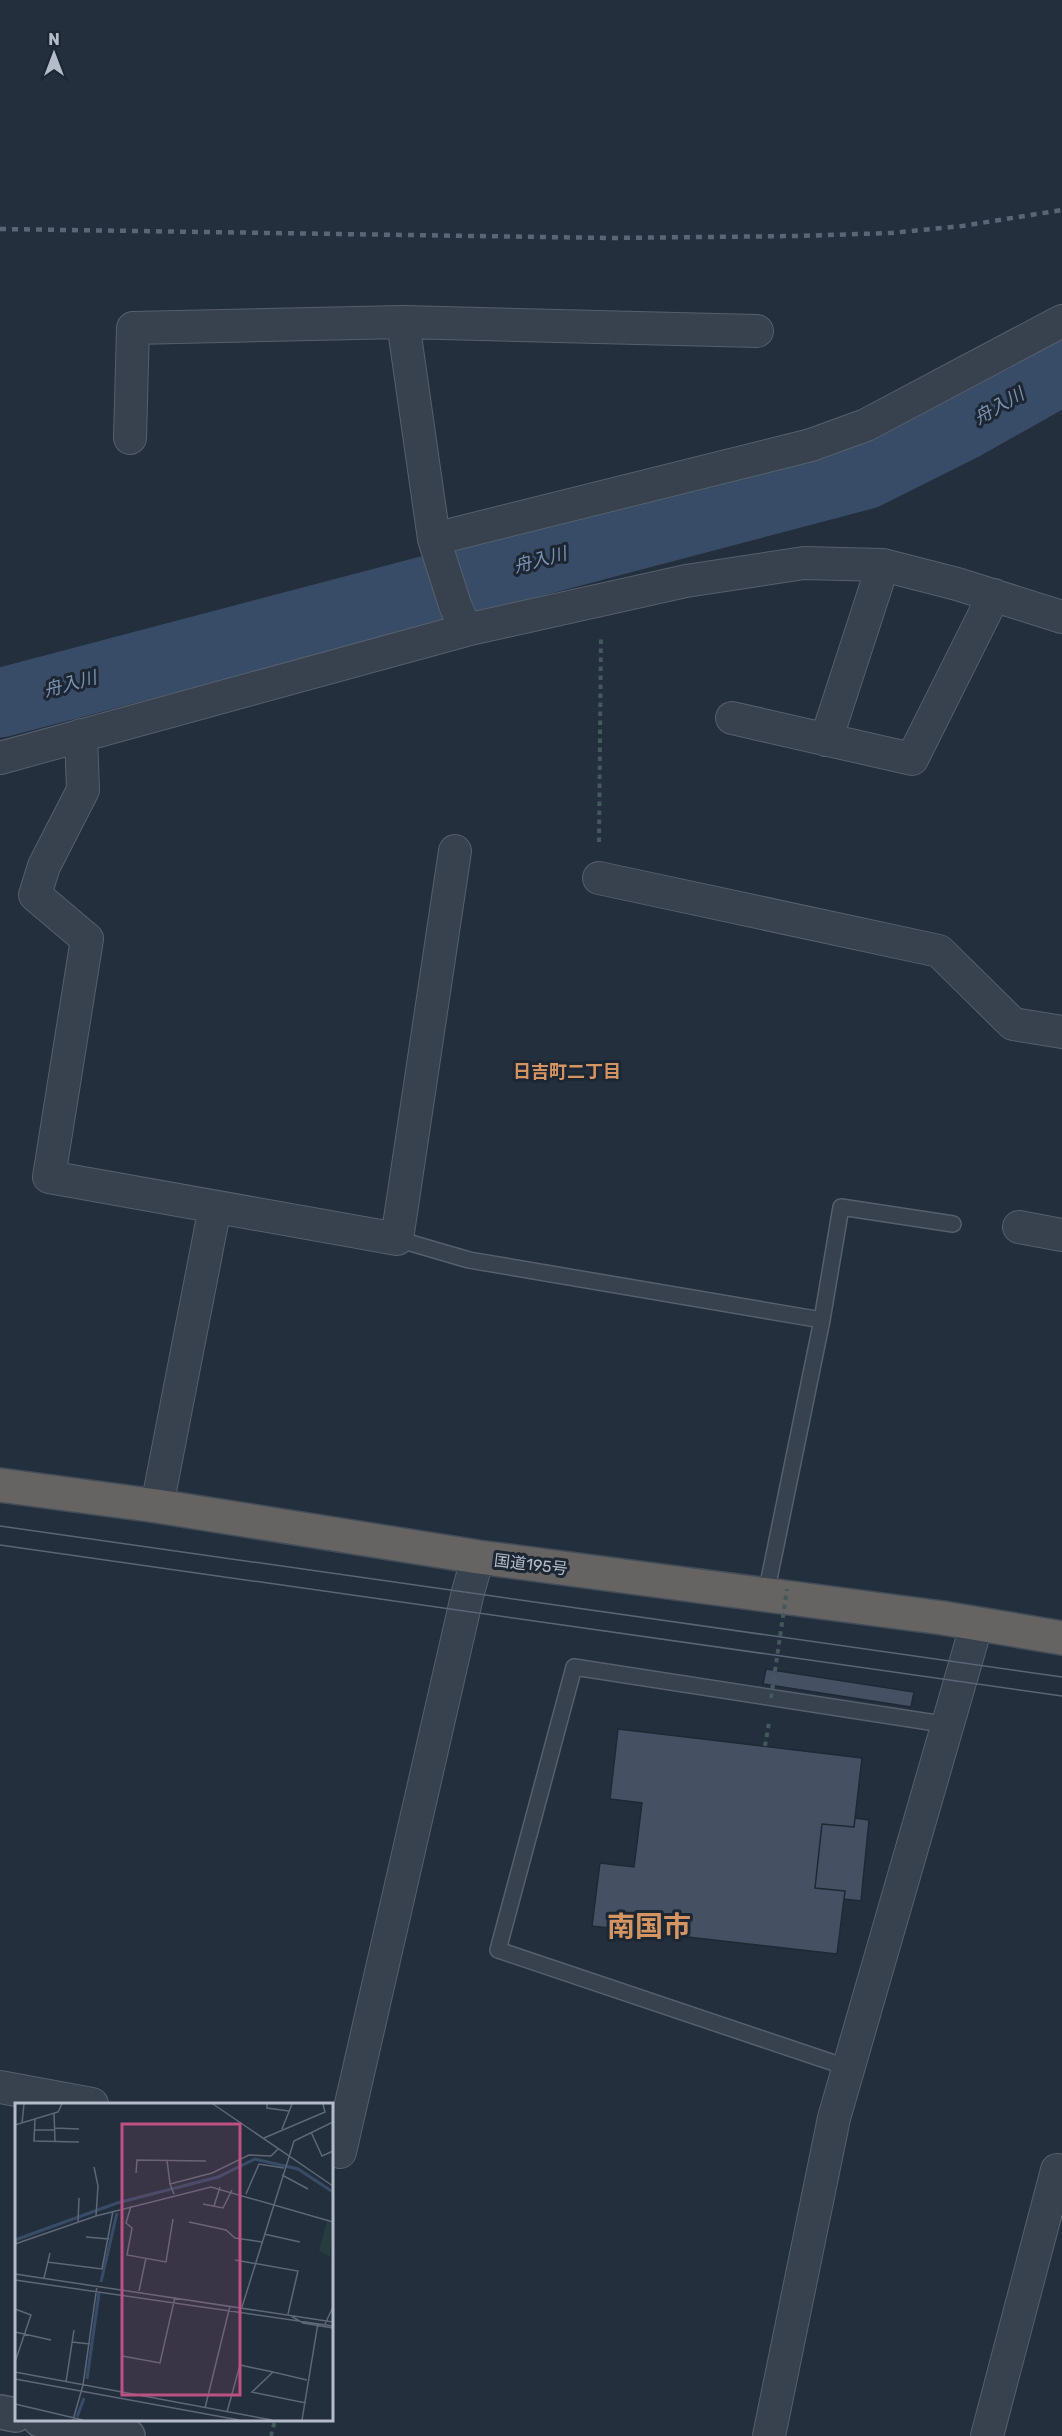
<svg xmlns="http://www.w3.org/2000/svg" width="1062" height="2436" font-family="Rubik,'Noto Sans JP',sans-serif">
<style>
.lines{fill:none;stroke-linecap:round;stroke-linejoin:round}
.river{stroke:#394c67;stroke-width:69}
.building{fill:#455162;stroke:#1f2835;stroke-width:1.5}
.service-casing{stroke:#565f6c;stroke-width:18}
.minor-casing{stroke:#565f6c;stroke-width:34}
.tertiary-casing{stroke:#565f6c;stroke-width:36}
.trunk-casing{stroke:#434c59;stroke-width:36}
.path{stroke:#44595c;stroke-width:4;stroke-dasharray:4.5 4.5;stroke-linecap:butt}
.service{stroke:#38414e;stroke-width:15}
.minor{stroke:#38414e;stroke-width:32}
.tertiary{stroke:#38414e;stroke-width:33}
.trunk{stroke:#656462;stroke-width:33}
.tram{stroke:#5a6575;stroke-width:1.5}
.rail{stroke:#5a6575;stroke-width:4.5;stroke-dasharray:6 6;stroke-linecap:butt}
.path-bridge{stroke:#44595c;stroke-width:4;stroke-dasharray:4.5 4.5;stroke-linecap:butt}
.labels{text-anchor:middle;stroke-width:6;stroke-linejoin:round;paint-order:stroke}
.street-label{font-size:16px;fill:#b4bcc9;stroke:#1d2633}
.water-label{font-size:18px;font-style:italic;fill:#7c92b1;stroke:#1d2633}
.neighbourhood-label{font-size:18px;font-weight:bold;fill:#d59563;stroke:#1d2633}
.town-label{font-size:28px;font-weight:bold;fill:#d59563;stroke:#1d2633}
.inset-river{fill:none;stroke:#394c67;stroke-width:3}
.inset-road{fill:none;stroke:#5e6776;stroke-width:1.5}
.view{fill:#bd5182;fill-opacity:0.15;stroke:#bd5182;stroke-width:3}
.inset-edge{fill:none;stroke:#b4bcc9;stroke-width:3}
</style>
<rect width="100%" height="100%" fill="#242f3e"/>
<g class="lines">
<path class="river" d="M0,703L865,475L963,426L1062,370"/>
</g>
<path class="building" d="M766,1669L914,1692L911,1707L763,1684Z
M618,1729L862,1758L854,1827L822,1824L815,1888L845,1891L837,1954L592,1926L600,1863L634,1867L642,1803L610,1799Z
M855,1818L869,1820L861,1901L844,1899L845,1891L815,1888L822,1824L854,1827Z"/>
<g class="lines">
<g class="service-casing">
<path id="service" d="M397,1239L469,1260L822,1320
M766,1594L822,1320L841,1207L953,1224
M849,2068L498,1950L574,1667L949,1725"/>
</g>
<g class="minor-casing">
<path id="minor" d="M403,322L434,539
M130,438L133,328L403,322L757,331
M466,630L455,605L434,539L811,445L866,425L1062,321
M732,718L912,759L994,595
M81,735L83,790L44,866L35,895L87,939L49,1177L397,1239L455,851
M826,740L883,565
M0,758L466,630L686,581L804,563L883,565L957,584L1062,617
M599,878L939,951L1013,1024L1062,1032
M1019,1227L1062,1235
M157,1506L215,1207
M0,2087L92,2104
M332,2150L340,2152L468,1592L478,1557
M769,2436L834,2118L977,1623
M987,2436L1057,2170L1062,2171"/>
</g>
<g class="tertiary-casing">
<path id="tertiary" d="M0,2412L16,2415
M40,2420L128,2436"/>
</g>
<g class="trunk-casing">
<path id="trunk" d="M0,1485L157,1506L478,1557L943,1618L1062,1638"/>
</g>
<path class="path" d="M599,842L601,637
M765,1746L769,1723
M271,2436L275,2420"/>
<use href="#service" class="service"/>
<use href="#minor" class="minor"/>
<use href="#tertiary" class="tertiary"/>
<use href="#trunk" class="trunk"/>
<path class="tram" d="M0,1526L1062,1677
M0,1545L1062,1696"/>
<path class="rail" d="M0,229L611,238L797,236L891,233L962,226L1062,210"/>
<path class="path-bridge" d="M771,1698L787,1589"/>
</g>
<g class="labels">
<g class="street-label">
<text transform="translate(531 1564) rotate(7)" y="6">国道195号</text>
</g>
<g class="water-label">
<text transform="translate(999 406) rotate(-30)" y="6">舟入川</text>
<text transform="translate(540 560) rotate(-15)" y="6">舟入川</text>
<text transform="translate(70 684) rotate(-15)" y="6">舟入川</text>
</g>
<g class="neighbourhood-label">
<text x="567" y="1078">日吉町二丁目</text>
</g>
<g class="town-label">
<text x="649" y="1936">南国市</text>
</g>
</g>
<g transform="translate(15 2103)">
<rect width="318" height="318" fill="#242f3e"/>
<path d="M312,118L318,120L315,154L304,148Z" fill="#263c3f"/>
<path class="inset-river" d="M0,137L102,100L203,74L240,56L283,66L318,89M86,179L102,110M72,276L84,190M62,314L69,295"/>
<path class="inset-road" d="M198,1L318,83M252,1V5L274,8M39,10L40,38M20,16L19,38L64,39M7,20L9,1M0,22L43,9L47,1M39,25L64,26M267,26L277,1M20,27H39M296,29L307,53L318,48M249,35L310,9L308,1M152,57L155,81M79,64L83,83L81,113M121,70L122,57L191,58M267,72L293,86M159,91L155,81L197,70L234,52L256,53L263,46M231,91L244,61L269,65M188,101L208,105L217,87M116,103L111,120L117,125L112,152L151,159L158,116M199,103L205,84M63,119L64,95M174,119L211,127L220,135L247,139M249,131L285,139M71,134L94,136M0,141L81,113L196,84L318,119M220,157L283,168L273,211M32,159L87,166L98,108M0,171L318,219M29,175L35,150M0,177L318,223M124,188L131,155M227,204L279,38L318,19M0,206L16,212L0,259M276,213L288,220L318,225M310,221L318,204M0,229L36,237M57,239L75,241M107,253L145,260L160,194M0,269L257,317M0,276L224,317M51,279L59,227M291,300L237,289L258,269L292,277M0,301L68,317M190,305L215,203M212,309L225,262L258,269M58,317L68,282L82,183M287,317L303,220"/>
<path class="view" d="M107,21H225V292H107Z"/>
<rect width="318" height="318" class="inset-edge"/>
</g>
<g transform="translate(54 54)" stroke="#1d2633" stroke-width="4.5" paint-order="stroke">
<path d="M0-4.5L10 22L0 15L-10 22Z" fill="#b4bcc9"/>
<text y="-9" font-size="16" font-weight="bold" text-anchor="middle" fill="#b4bcc9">N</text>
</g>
</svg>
